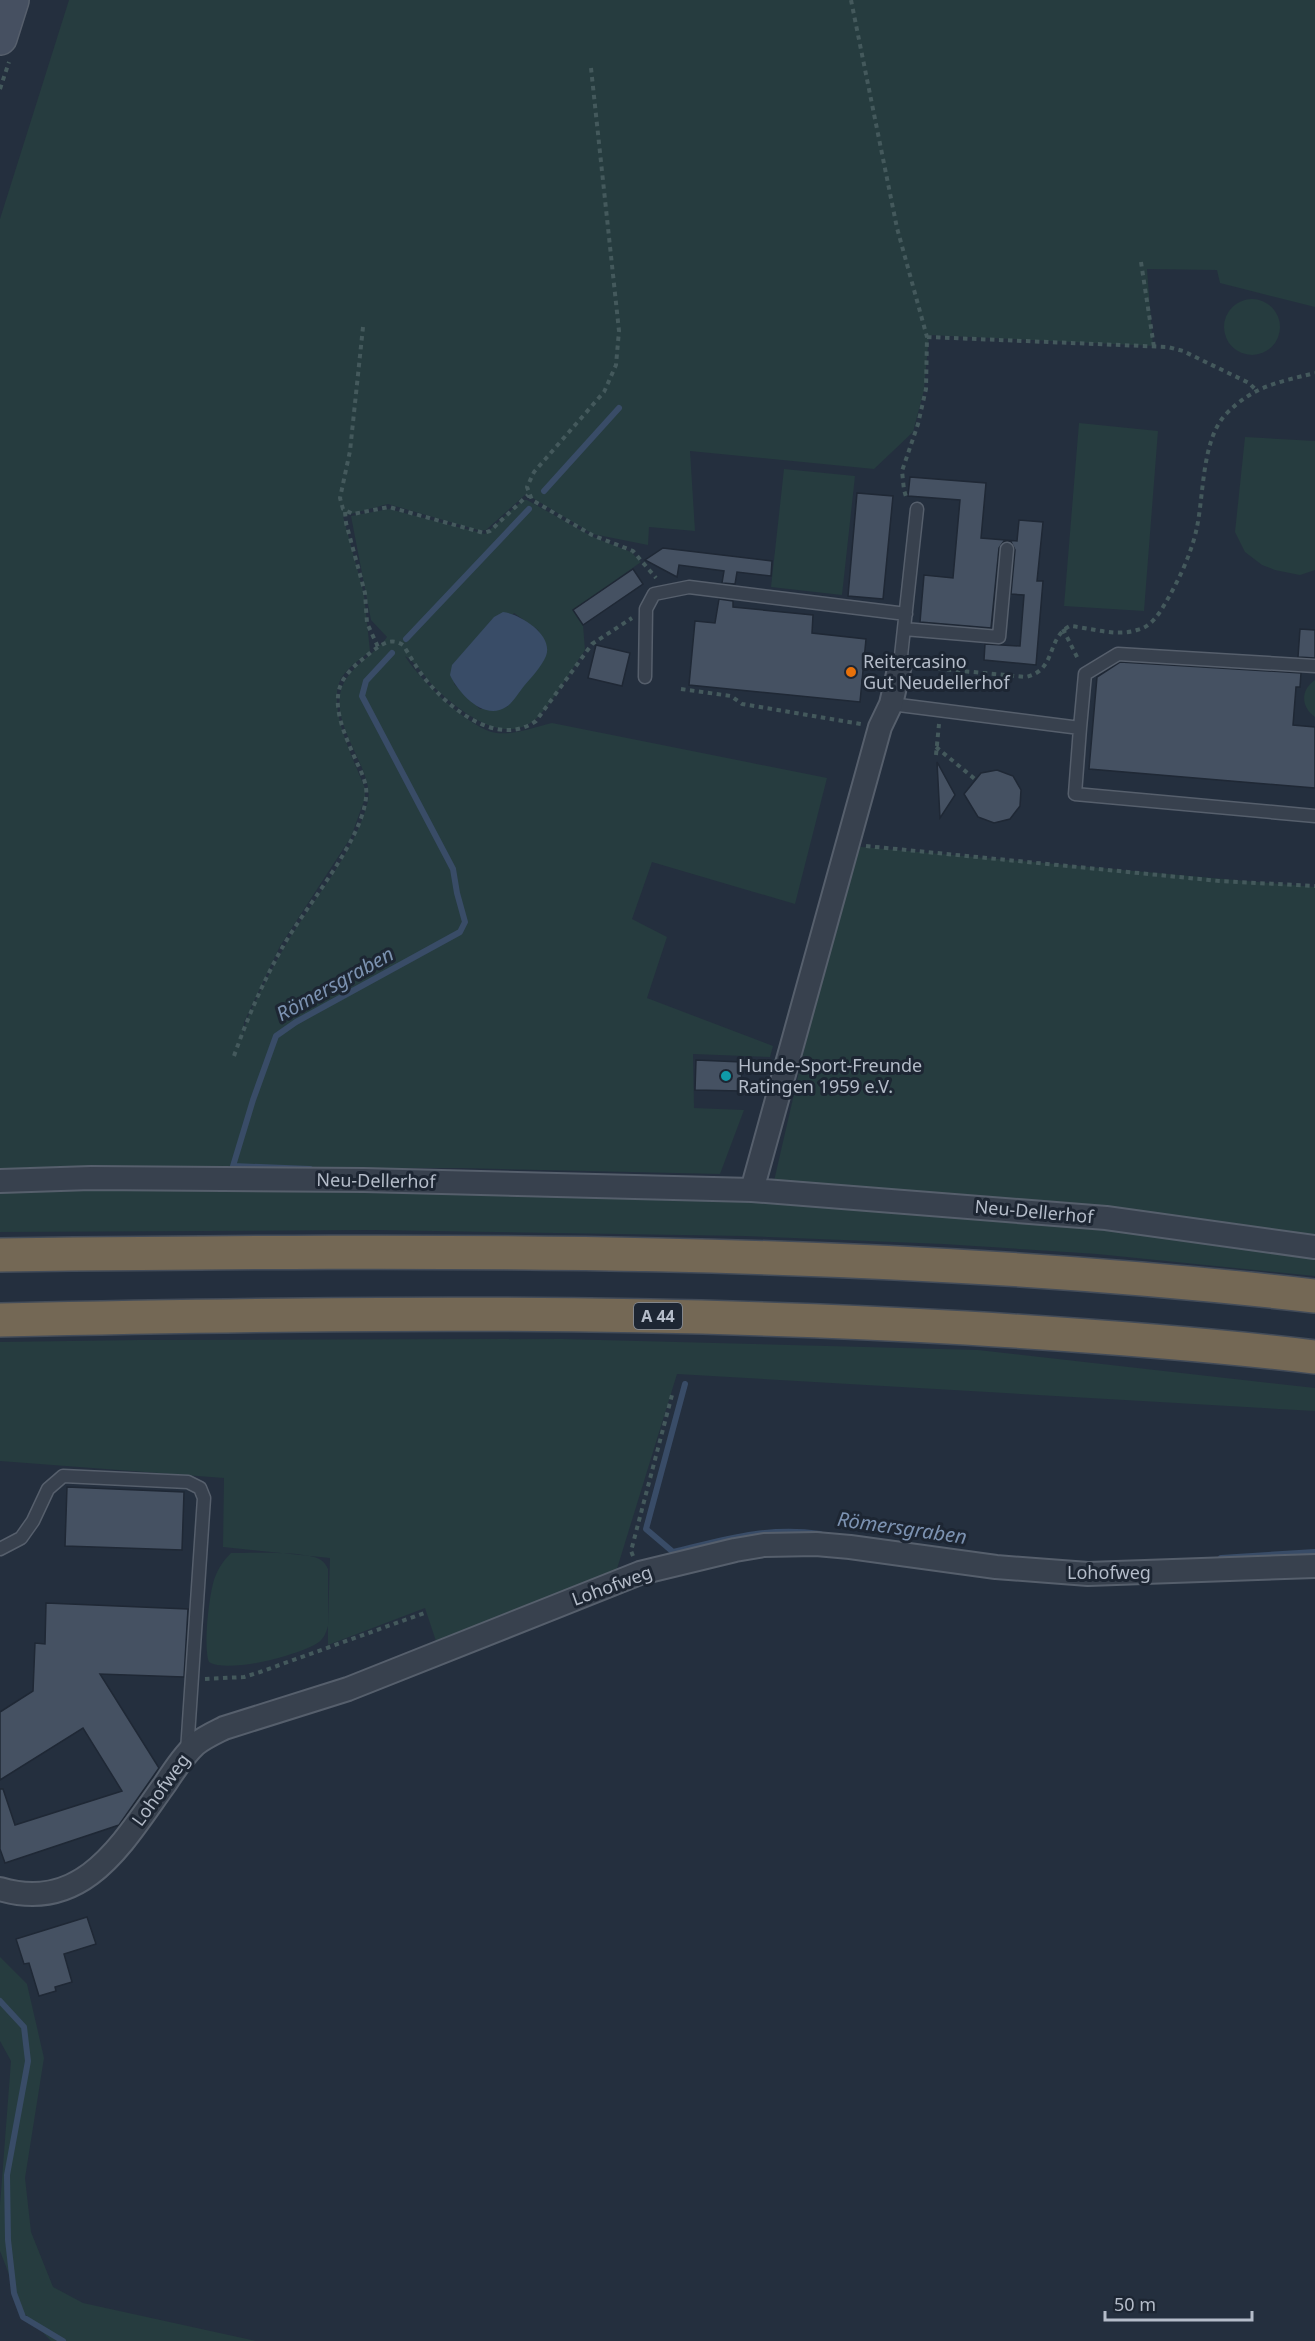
<svg xmlns="http://www.w3.org/2000/svg" width="1315" height="2341" font-family="'Noto Sans',sans-serif">
<style>
.green{fill:#263c3f;fill-rule:evenodd}
.water{fill:#394c67}
.lines{fill:none;stroke-linecap:round;stroke-linejoin:round}
.stream{stroke:#394c67;stroke-width:6}
.building{fill:#455162;stroke:#1f2835;stroke-width:1.5}
.lane-casing{stroke:#565f6c;stroke-width:15}
.street-casing{stroke:#565f6c;stroke-width:26}
.secondary-casing{stroke:#565f6c;stroke-width:36}
.highway-casing{stroke:#434c59;stroke-width:36}
.path{stroke:#44595c;stroke-width:4;stroke-dasharray:4.5 4.5;stroke-linecap:butt}
.lane{stroke:#38414e;stroke-width:12}
.street{stroke:#38414e;stroke-width:22}
.secondary{stroke:#465061;stroke-width:33}
.highway{stroke:#746855;stroke-width:33}
.food-dot{fill:#e8710a;stroke:#1d2633;stroke-width:2}
.culture-dot{fill:#0f9aa8;stroke:#1d2633;stroke-width:2}
.labels{text-anchor:middle;stroke-width:6;stroke-linejoin:round;paint-order:stroke}
.shield{fill:#1d2633;stroke:#878f9c;stroke-width:1.5}
.shield-label{font-size:16px;font-weight:bold;fill:#b4bcc9}
.poi-label{font-size:18px;fill:#b4bcc9;stroke:#1d2633;text-anchor:start}
.street-label{font-size:18px;fill:#b4bcc9;stroke:#1d2633}
.water-label{font-size:20px;font-style:italic;fill:#7c92b1;stroke:#1d2633}
</style>
<rect width="100%" height="100%" fill="#242f3e"/>
<path class="green" d="M69,0H1315V307L1220,283L1217,270L1147,269L1153,346L929,335L924,390L913,432L874,469L690,451L695,531L649,527L648,545L593,534L526,494L486,530H478L388,504L343,516L364,594L370,651C361,659 349,666 342,677C325,703 354,761 365,788V798L351,837L280,946L244,1022L243,1036C244,1031 245,1025 247,1019C258,995 271,970 285,946C312,900 355,853 368,801C375,767 321,718 346,679C357,662 376,653 387,637L371,620L351,516L389,509L485,534L523,500H527L593,537L631,552L641,562L573,610L583,625L585,650C572,669 552,703 537,718C505,748 460,711 436,689C425,678 418,664 405,656C418,678 470,730 497,733C515,735 535,727 552,723L827,778L795,904L652,862L632,919L667,937L647,998L773,1046L770,1057L693,1054L694,1108L744,1110L720,1174L459,1168H0V219ZM514,613L538,630L546,655L507,707L480,709L454,684Z
M1224 327a28 28 0 1 1 56 0a28 28 0 1 1-56 0Z
M1079,423L1158,431L1144,611L1064,606Z
M1245,437L1315,441V570L1300,575L1275,570L1262,565L1245,552L1235,532Z
M784,469L855,476L842,595L771,587Z
M1315,680V717C1301,707 1300,690 1315,680Z
M851,846L1315,887V1240L774,1181Z
M364,1187L750,1197L1101,1228L1315,1253V1276L1097,1254L943,1244L744,1236L373,1230L0,1232V1190Z
M562,1339L978,1350L1315,1388V1411L677,1374L616,1572L438,1647L425,1608L328,1645V1626C326,1633 324,1638 319,1642C300,1655 229,1674 209,1662C203,1647 209,1593 215,1577C219,1567 224,1560 231,1553C255,1553 291,1551 314,1557C321,1559 325,1562 328,1569V1625L330,1558L223,1547L224,1478L0,1461V1342L139,1340Z
M0,1957L27,1984L44,2058L25,2178L31,2232L53,2287L83,2303L256,2341H51L24,2313L0,2251V2205L11,2061L0,2041Z"/>
<path class="water" d="M503,612C520,614 554,635 546,656C542,666 531,678 524,686C519,692 513,703 506,707C484,721 459,694 450,675L452,665L494,617Z"/>
<g class="lines">
<path class="stream" d="M544,491L619,408
M406,639L529,509
M310,1169L233,1166L253,1100L276,1036L296,1022L460,932L465,922L457,893L453,869L362,696L366,681L392,653
M685,1384L646,1529L673,1552C723,1540 767,1526 820,1534
M1221,1558L1315,1552
M0,2001L24,2027L28,2061L7,2175L8,2240L14,2293L23,2317L63,2341"/>
</g>
<path class="building" d="M910,477L986,483L981,538L1017,541L1019,520L1043,522L1037,581H1043L1036,665L984,660L985,644L1020,646L1024,595L1011,594L1015,550L1011,542L1004,541L999,548L991,628L920,622L924,575L953,578L960,500L908,496Z
M857,493L893,496L883,599L848,596Z
M663,548L772,561L771,576L737,572L735,584L722,583L724,571L679,565L677,577L645,560Z
M633,569L643,584L583,625L573,610Z
M719,599L733,601V607L813,615L812,633L866,639L860,702L689,685L695,621L715,623Z
M1300,629L1315,630V658L1298,657Z
M596,645L630,653L622,686L588,678Z
M1120,662L1301,673L1300,687H1296L1293,725L1315,727V788L1089,769L1097,677Z
M937,762L955,795L940,818Z
M997,770L1013,776L1021,790L1020,806L1010,819L994,823L978,817L964,794L981,773Z
M696,1060L742,1062L741,1091L695,1090Z
M67,1487L184,1492L182,1550L65,1546Z
M46,1603L188,1609L184,1677L100,1674L159,1768L119,1825L5,1863L0,1849V1789H3L15,1825L122,1791L83,1728L0,1780V1712L33,1691L35,1643L45,1644Z
M87,1917L96,1944L64,1954L72,1982L55,1987L56,1991L39,1996L29,1963L24,1964L16,1939Z"/>
<g class="lines">
<g class="lane-casing">
<path id="lane" d="M904,629L999,637L1007,549
M900,665L917,509
M645,677L646,609L654,594L689,587L906,614
M891,704L1080,728L1075,794L1315,816
M1080,728L1085,674L1118,654L1315,666
M0,1549L21,1538L33,1521L48,1489L63,1476L188,1482L200,1488L204,1498L187,1751"/>
</g>
<g class="street-casing">
<path id="street" d="M0,1181L91,1178L364,1180L752,1190L1106,1218L1315,1247
M752,1190L880,727L891,704L900,665
M0,1889C84,1914 123,1842 165,1784C174,1770 184,1755 196,1744C205,1737 214,1733 224,1728L348,1689L640,1573L735,1550L764,1545L816,1544L850,1547L996,1567L1088,1574L1315,1566"/>
</g>
<g class="secondary-casing">
<path id="secondary" d="M0,38L12,0"/>
</g>
<g class="highway-casing">
<path id="highway" d="M0,1255C438,1250 879,1246 1315,1296
M0,1320C322,1313 644,1309 966,1328C1082,1335 1199,1343 1315,1357"/>
</g>
<path class="path" d="M851,0L897,228L927,337L926,389L918,424L902,471L904,490L907,500
M591,68L619,331L616,365L604,392L534,472L527,487L532,500L592,535L633,551L656,578
M0,89L9,62
M1141,262L1154,347
M363,327L350,451L340,498L343,509L353,514L389,507L484,533L490,531L528,495
M927,337L1168,347L1183,351L1249,383L1256,390
M345,512L346,523L365,593L367,623L378,647
M1063,629L1079,661
M920,667L1026,677C1057,670 1046,638 1070,626C1091,628 1116,637 1137,630C1151,627 1159,614 1166,602C1179,580 1192,552 1197,527C1204,493 1202,439 1226,414C1253,386 1279,382 1315,373
M681,689L731,696L742,704L861,724
M936,747L976,780
M936,755L939,724
M866,846L1219,881L1315,886
M234,1056C247,1019 263,982 282,948C305,907 361,843 366,798C368,786 362,773 357,763C347,739 327,702 345,677C352,667 362,660 371,652C382,644 391,637 403,645C411,657 417,669 426,680C450,709 498,748 536,721L592,644L632,618
M633,1556L631,1551L672,1395
M205,1679L244,1677L260,1672L427,1612"/>
<use href="#lane" class="lane"/>
<use href="#street" class="street"/>
<use href="#secondary" class="secondary"/>
<use href="#highway" class="highway"/>
</g>
<circle class="food-dot" cx="851" cy="672" r="6"/>
<circle class="culture-dot" cx="726" cy="1076" r="6"/>
<g class="labels">
<rect class="shield" x="634" y="1303" width="48" height="26" rx="4.5"/>
<g class="shield-label">
<text x="658" y="1322">A 44</text>
</g>
<g class="poi-label">
<text x="863" y="668">Reitercasino<tspan x="863" dy="21">Gut Neudellerhof</tspan></text>
<text x="738" y="1072">Hunde-Sport-Freunde<tspan x="738" dy="21">Ratingen 1959 e.V.</tspan></text>
</g>
<g class="street-label">
<text transform="translate(376 1181) rotate(1)" y="6">Neu-Dellerhof</text>
<text transform="translate(1034 1212) rotate(5)" y="6">Neu-Dellerhof</text>
<text x="1109" y="1579">Lohofweg</text>
<text transform="translate(612 1586) rotate(-20)" y="6">Lohofweg</text>
<text transform="translate(161 1790) rotate(-54)" y="6">Lohofweg</text>
</g>
<g class="water-label">
<text transform="translate(335 984) rotate(-29)" y="7">Römersgraben</text>
<text transform="translate(902 1528) rotate(8)" y="7">Römersgraben</text>
</g>
</g>
<path d="M1105 2311v9h147v-9" fill="none" stroke="#b4bcc9" stroke-width="3"/>
<text x="1114" y="2311" font-size="18" fill="#b4bcc9" stroke="#1d2633" stroke-width="4.5" paint-order="stroke">50 m</text>
</svg>
